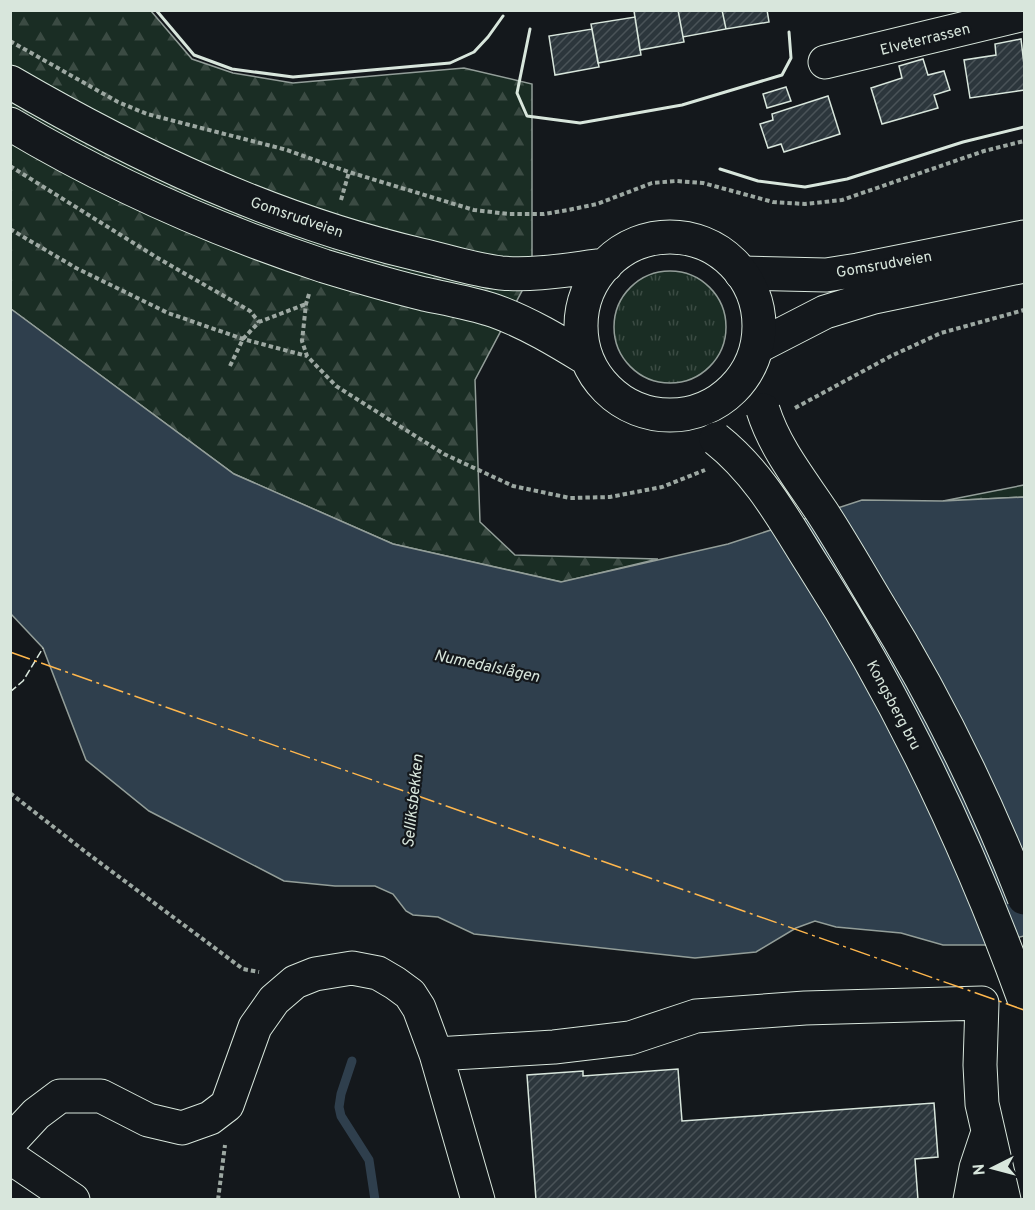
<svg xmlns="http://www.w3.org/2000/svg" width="1035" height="1210" font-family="Overpass,sans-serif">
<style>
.grass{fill:url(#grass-tufts);stroke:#939e99;stroke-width:1.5}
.forest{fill:url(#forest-firs);stroke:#939e99;stroke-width:1.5}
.water{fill:#2f3f4d;stroke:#939e99;stroke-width:1.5}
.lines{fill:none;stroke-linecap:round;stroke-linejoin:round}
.stream{stroke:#2f3f4d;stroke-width:9}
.building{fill:url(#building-hatch);stroke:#d8e6dc;stroke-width:1.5}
.minor-casing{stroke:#d8e6dc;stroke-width:35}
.major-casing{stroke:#d8e6dc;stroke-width:35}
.highway-casing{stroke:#d8e6dc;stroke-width:35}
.path{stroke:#9da8a2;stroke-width:4;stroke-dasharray:4.5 3;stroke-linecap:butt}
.minor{stroke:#14181c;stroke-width:33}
.major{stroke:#14181c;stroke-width:33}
.highway{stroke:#14181c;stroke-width:33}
.highway-bridge-casing{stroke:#d8e6dc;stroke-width:35;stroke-linecap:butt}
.highway-bridge{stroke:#14181c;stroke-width:33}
.fence{stroke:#d8e6dc;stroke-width:1.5;stroke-dasharray:8 3;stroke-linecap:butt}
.wall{stroke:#d8e6dc;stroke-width:3}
.power{stroke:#ffb74d;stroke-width:1.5;stroke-dasharray:21 4.5 3 4.5;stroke-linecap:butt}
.labels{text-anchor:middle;stroke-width:4.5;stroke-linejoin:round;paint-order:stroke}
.street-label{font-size:15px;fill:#d8e6dc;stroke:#14181c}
.water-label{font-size:16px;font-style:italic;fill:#d8e6dc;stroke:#14181c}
</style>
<defs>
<pattern id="grass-tufts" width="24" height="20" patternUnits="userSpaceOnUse" patternTransform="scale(1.5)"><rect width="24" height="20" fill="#1a2d24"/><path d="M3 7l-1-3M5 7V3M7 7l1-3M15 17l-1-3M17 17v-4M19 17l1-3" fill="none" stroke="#3b4b43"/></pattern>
<pattern id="forest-firs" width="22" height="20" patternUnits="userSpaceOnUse" patternTransform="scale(1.5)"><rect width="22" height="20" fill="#1a2d24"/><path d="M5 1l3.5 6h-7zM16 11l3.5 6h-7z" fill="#3b4b43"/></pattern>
<pattern id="building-hatch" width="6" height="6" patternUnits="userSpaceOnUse" patternTransform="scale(1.5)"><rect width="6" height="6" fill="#2c363c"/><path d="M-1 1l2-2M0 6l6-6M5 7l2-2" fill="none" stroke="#4a5358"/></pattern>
</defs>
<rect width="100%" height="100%" fill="#14181c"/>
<path class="grass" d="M614 327a56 56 0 1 1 112 0a56 56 0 1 1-112 0Z"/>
<path class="forest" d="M11,11H151L192,59L233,73L293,83L464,68L532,84V272L475,380L480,522L515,555L658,559L562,582L393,544L234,474L11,309Z
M1024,485V497L943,501Z"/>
<path class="water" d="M11,309L234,474L393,544L561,582L728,544L862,500L943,501L1024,497V936L988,945H943L901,933L836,927L815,921L796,928L756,952L695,958L474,934L438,917L413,915L406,911L393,894L375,886H335L284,881L149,811L86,760L43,648L11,614Z"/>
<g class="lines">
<path class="stream" d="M352,1061L341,1094L339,1107L341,1116L369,1160L375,1200"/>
</g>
<path class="building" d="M639,10H678L684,42L640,50L634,11Z
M678,10H722L726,29L683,37Z
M722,10H767L769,22L726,29Z
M635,17L641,55L598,63L591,24Z
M592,29L599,67L555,75L549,36Z
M1021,39L1024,65V90L970,98L964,60L996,55L995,44Z
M923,59L928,75L944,71L950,90L934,95L938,108L882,124L871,88L902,78L899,66Z
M786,87L791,101L767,108L763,94Z
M828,96L840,134L784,152L781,144L768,148L760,124L773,120L772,114Z
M678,1069L682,1121L934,1103L938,1157L915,1159L918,1200H536L527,1075L583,1071V1076Z"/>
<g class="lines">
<g class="minor-casing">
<path id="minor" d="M825,62L1024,14
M436,1054L554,1047L630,1038L696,1016L805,1008L982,1003L980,1065L982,1104L1004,1200
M10,1142L36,1114L60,1096H101L148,1120L182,1128L210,1118L227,1105L255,1027L274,1000L295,982L315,974L352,968L378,973L395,983L410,994L419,1008L436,1054L478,1200
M10,1157L73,1200
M970,1200L976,1168L987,1135"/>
</g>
<g class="major-casing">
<path id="major" d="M741,273L826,275L858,270L1024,237
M757,347L825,312L874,297L1024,266"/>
</g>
<g class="highway-casing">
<path id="highway" d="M10,82C139,157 275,221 421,255C447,261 474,270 501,273C535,276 571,269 606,265
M10,124C109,183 215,230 324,266C357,276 391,286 424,294C448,299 472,303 495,311C528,323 558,341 587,359
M581 326a89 89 0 1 1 178 0a89 89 0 1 1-178 0Z"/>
</g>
<path class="path" d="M10,41L118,102L147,114L287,150L349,172L474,210L509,214H544L568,210L597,204L652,183L676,181L703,183L773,202L805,204L842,200L984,151L1024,141
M10,166L156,257L250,311L259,322
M341,200L349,172
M10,229L76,268L168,313L243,339L307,356
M309,294L306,304L302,341L307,356L336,386L444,454L513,486L570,498L610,497L662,487L705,470
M230,366L243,339L259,322L306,304
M795,408L891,356L941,333L1024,310
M10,793L87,853L243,969L259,972
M218,1200L225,1145"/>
<use href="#minor" class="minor"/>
<use href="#major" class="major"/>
<use href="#highway" class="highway"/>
<g class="highway-bridge-casing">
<path id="highway-bridge" d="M763,410C775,448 800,479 822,512C841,541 858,571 876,601C933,693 985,798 1024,898
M716,439C759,473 783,518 812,564C900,701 969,847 1024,999"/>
</g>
<use href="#highway-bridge" class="highway-bridge"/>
<path class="fence" d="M10,692L23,681L43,648"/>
<path class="wall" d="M156,10L194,55L232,69L293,77L450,63L474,52L488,37L503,16
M530,29L517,93L527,116L580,123L682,105L782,75L791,58L789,32
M720,169L758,181L805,187L847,179L963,142L1024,127"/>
<path class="power" d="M10,652L1024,1010"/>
</g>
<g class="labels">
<g class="street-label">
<text transform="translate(925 39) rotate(-14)" y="5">Elveterrassen</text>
<text transform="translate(297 217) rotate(19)" y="5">Gomsrudveien</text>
<text transform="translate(884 264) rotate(-10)" y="5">Gomsrudveien</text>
<text transform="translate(894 705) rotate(62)" y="5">Kongsberg bru</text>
</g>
<g class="water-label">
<text transform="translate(487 665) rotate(12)" y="6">Numedalslågen</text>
<text transform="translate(412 801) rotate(-84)" y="6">Selliksbekken</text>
</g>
</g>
<rect width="1035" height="1210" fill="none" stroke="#d8e6dc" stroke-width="24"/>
<g transform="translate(993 1168) rotate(264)" stroke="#14181c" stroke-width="4.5" paint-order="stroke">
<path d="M0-4.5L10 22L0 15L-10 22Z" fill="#d8e6dc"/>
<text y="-9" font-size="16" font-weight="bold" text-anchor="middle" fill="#d8e6dc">N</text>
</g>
</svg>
